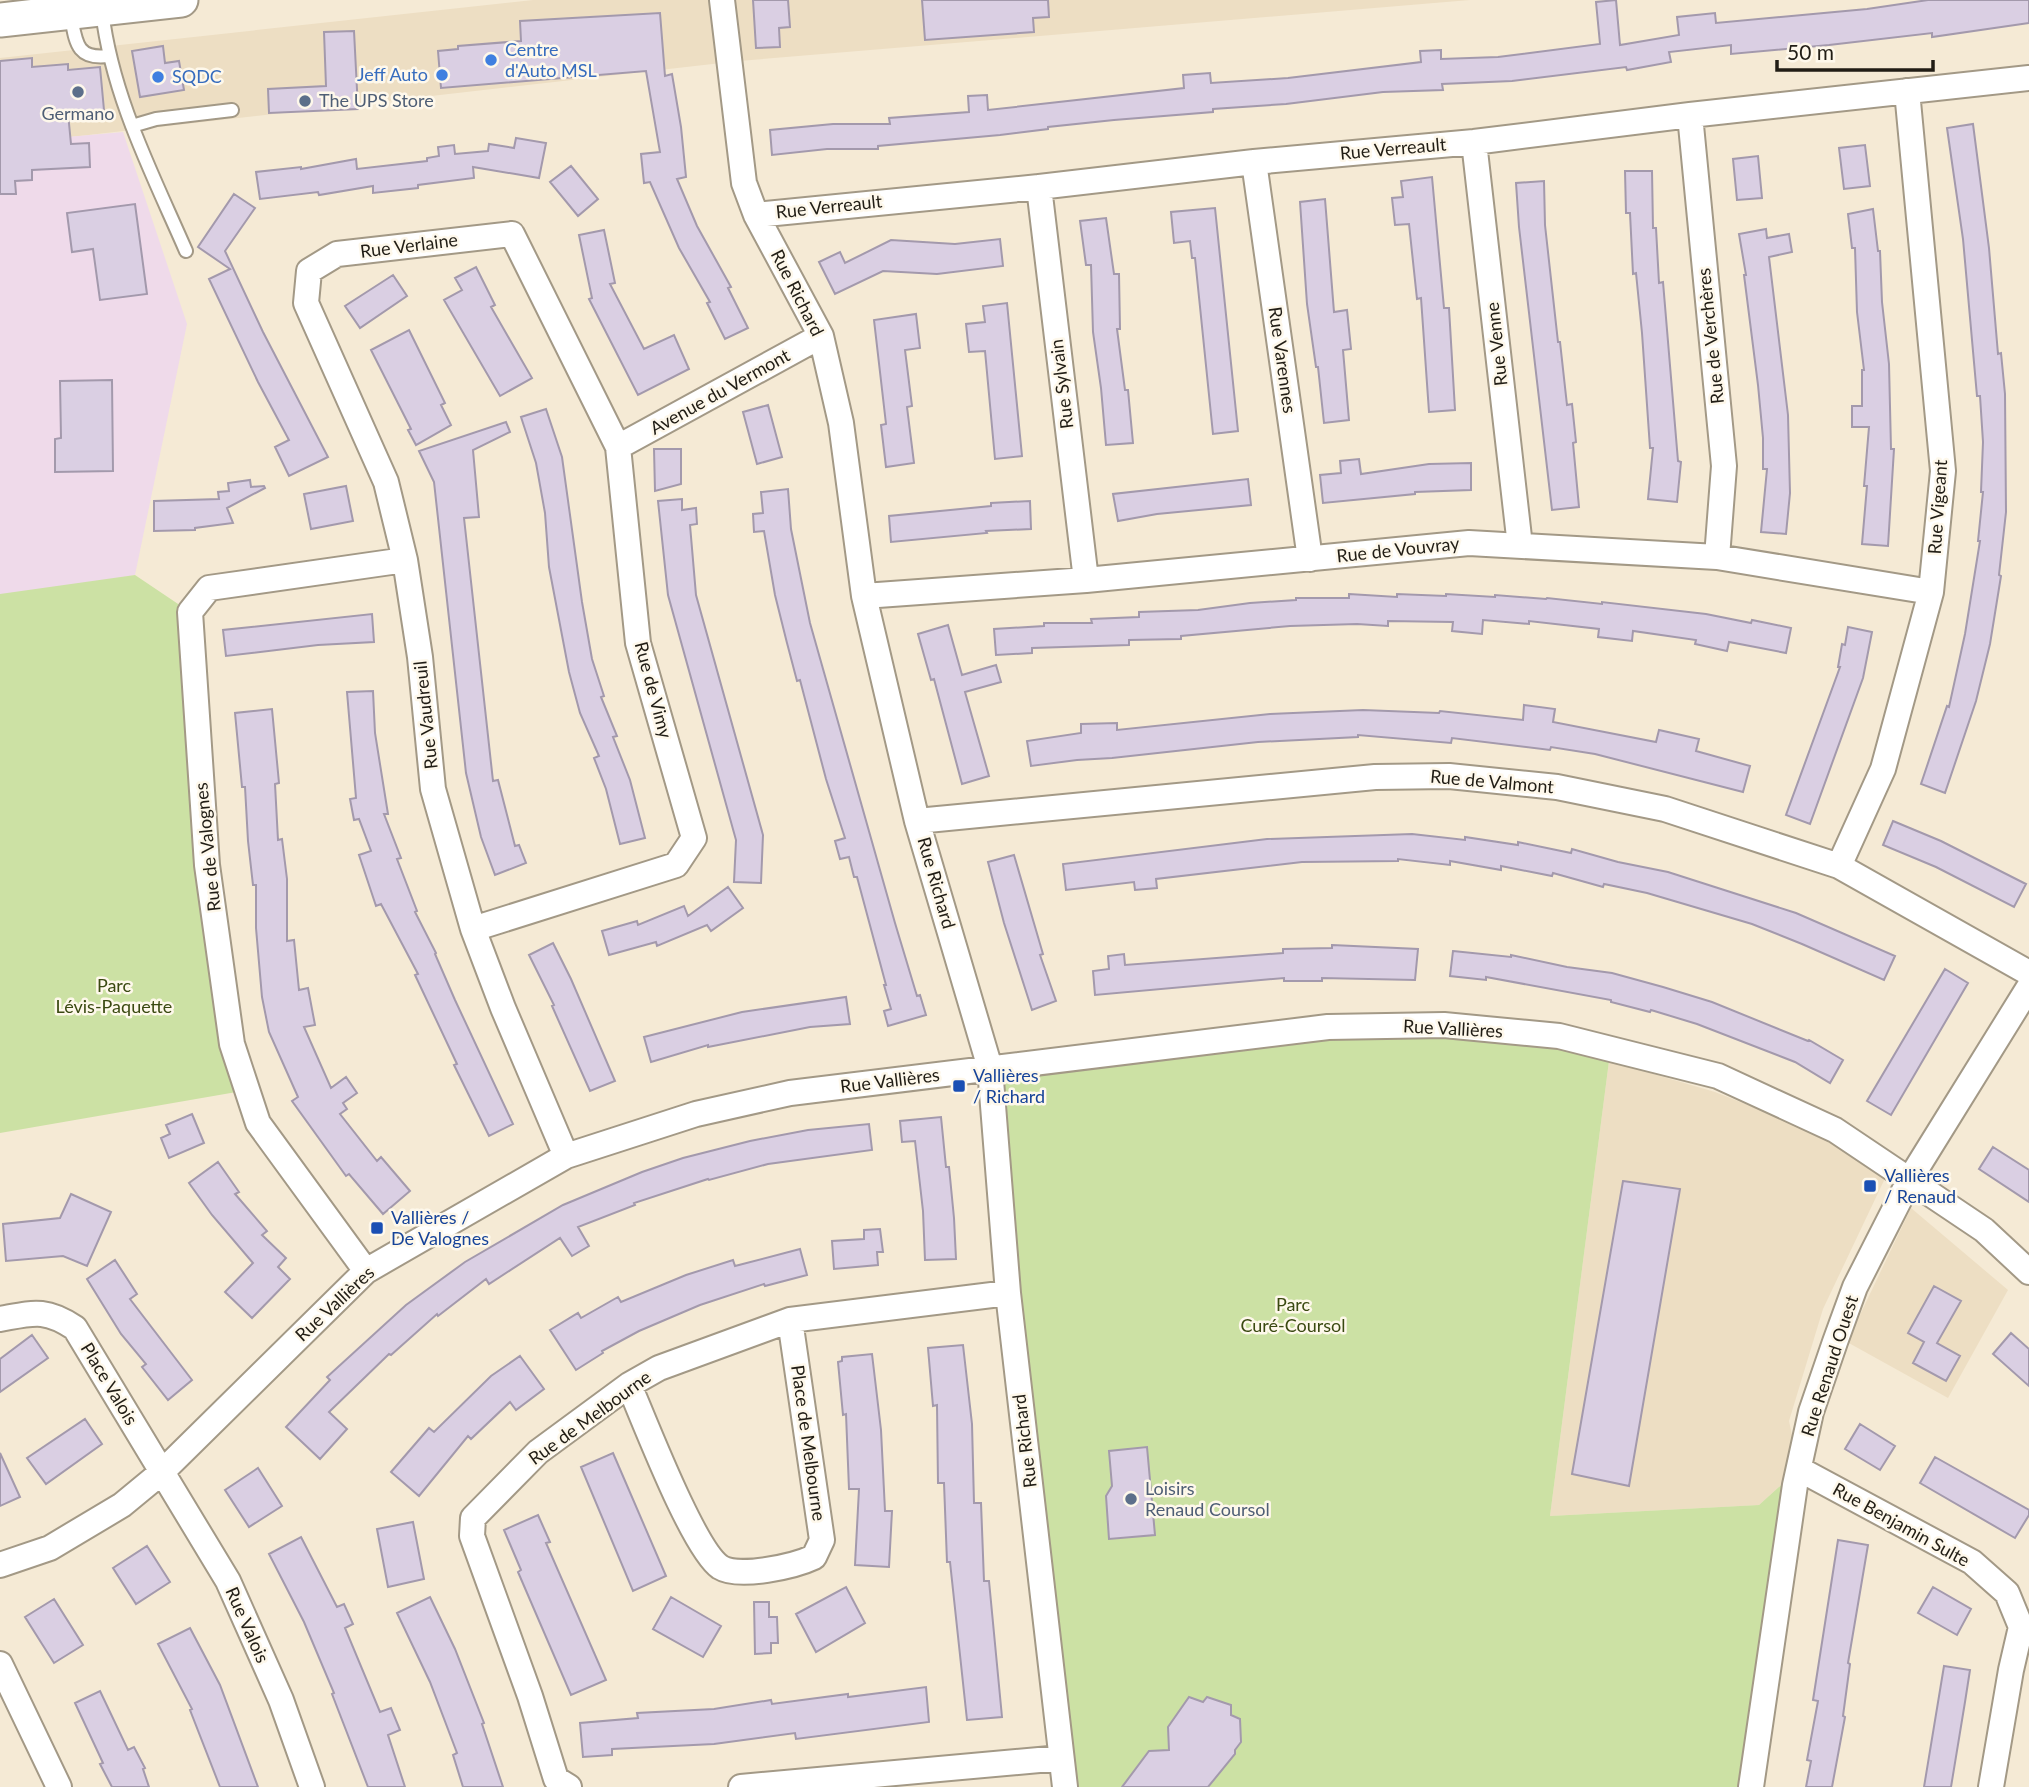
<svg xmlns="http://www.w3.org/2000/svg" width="2029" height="1787" font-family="Lato,sans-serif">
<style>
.built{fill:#eddec3}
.industrial{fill:#efdaea}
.green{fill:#cce1a4}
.building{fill:#dacfe3;stroke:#a399ac;stroke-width:2}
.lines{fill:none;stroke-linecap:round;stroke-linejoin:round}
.service-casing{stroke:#a39986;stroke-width:16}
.minor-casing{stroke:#a39986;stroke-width:28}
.secondary-casing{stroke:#a39986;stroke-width:37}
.service{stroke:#fff;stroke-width:12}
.minor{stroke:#fff;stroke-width:24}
.secondary{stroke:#fff;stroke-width:33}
.shop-dot{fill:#3f7fe0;stroke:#fef8eb;stroke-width:2.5}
.service-dot{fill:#5c6f8a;stroke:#fef8eb;stroke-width:2.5}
.transit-dot{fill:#1a4fb4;stroke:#fef8eb;stroke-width:2.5}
.labels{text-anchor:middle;stroke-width:5;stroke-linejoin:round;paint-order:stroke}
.shop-label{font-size:18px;fill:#366cbe;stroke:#fef8eb;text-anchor:start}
.service-label{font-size:18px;fill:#4e5e75;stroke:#fef8eb;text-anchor:start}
.street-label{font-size:18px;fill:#211d15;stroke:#fef8eb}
.park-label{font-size:18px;fill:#3a4911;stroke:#fef8eb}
.transit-label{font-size:18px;fill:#164399;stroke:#fef8eb;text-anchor:start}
</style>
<rect width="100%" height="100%" fill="#f5ead5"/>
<path class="built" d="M533,0H1470L739,61L0,145V58Z
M1609,1061L1715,1092L1806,1128L1888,1172L1823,1309L1789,1421L1799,1469L1759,1505L1550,1516Z
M1911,1208L2008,1290L1948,1398L1847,1342Z"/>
<path class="industrial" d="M123,132L187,324L135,575L0,601V143Z"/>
<path class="green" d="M135,575L190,612L232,1044L248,1090L0,1133V594Z
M1328,1027L1559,1036L1609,1061L1550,1516L1759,1505L1799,1469L1751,1787H1065L990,1068Z"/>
<path class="building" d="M753,0H788L790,27L779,28L780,47L756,48Z
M922,0H1048L1049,17L1033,18L1034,32L925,40Z
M1616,0L1620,45L1679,35L1677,17L1715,13L1716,23L1867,9L1928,0H2029V23L1932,37V33L1829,45L1731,54V45L1669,52L1671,62L1627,70L1626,67L1512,81L1442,84L1443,90L1383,92L1286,104L1213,109V112L1114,120L1048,127V129L1000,135L878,146V149H827L772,155L770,130L833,124H890L889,118L969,112L968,96L987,95L988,110L1184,88L1183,75L1210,73L1211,83L1288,78L1421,62L1420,51L1441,50V59L1498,57L1600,44L1596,2Z
M660,13L665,76L672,74L681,127L686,177L677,179L697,226L731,287L728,288L748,328L725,339L707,303L710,302L679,248L650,182L644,183L641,154L660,152L646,71L441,88L438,51L458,49V46L521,41L520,21Z
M354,31L358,109L269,113L268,89L326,86L324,32Z
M163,46L165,63L179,61L184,90L140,97L132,51Z
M32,58V67L68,64V70L100,67L104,110L68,113L71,144L89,143L90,167L32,170V180L15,181L16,194H0V61Z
M1973,124L1989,248L1998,354L2001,353L2005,394L2006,512L1999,575L2001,576L1990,644L1976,701L1945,793L1921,784L1947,706L1949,707L1965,634L1980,541H1978L1983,492H1981L1983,442L1980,396H1977L1963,239L1947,128Z
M516,138L546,143L539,178L473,167L474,178L418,185V188L373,193V186L319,195L318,192L260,199L256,172L301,167V169L356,159L357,169L427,161V158L439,156L438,147L454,145L455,154L488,151L489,144L514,148Z
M1865,145L1870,186L1844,189L1839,148Z
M1758,156L1762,198L1737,200L1733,159Z
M571,166L598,199L578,216L550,182Z
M1625,171H1652L1653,228H1656L1659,283L1663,282L1678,461L1681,462L1677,502L1648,499L1653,448H1650L1642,333L1636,273L1633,274L1630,213H1626Z
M1432,177L1444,308H1449L1455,410L1429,412L1421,298L1417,299L1409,224L1395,225L1392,198L1403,197L1401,181Z
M1544,181L1545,225L1558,342H1560L1567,405L1572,404L1576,442L1573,443L1579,507L1552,510L1519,227L1516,183Z
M234,194L255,208L225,251L263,332L328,457L289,476L275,447L289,440L258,382L209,279L230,269L198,247Z
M1325,199L1334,312L1347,310L1351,349L1343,350L1349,420L1324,423L1318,367H1316L1307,304L1300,202Z
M135,204L147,294L100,300L93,249L72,252L67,213Z
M1215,208L1238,431L1213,434L1195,258H1192L1190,241L1174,243L1171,212Z
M1873,209L1878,251H1880L1882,302L1889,364L1891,449H1894L1888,546L1862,544L1867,486H1864L1869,427H1852V406H1862V370H1864L1857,312L1855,248H1852L1848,214Z
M1106,218L1114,274H1119L1120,329H1117L1125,390H1128L1133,443L1106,445L1101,388L1093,332L1091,265H1086L1080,221Z
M1766,229L1767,238L1789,234L1792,252L1769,257L1788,415L1790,493L1786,534L1761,532L1767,469H1763V438L1758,385L1744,275H1746L1739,234Z
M604,230L615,283L610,284L644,349L674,335L689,369L638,395L589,299L592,298L579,235Z
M1000,239L1003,266L937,274L883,271L835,294L819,262L840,252L845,263L891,240L955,244Z
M476,267L495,305L491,307L532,378L500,396L444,300L462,290L455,278Z
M393,275L407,296L360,328L345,306Z
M1007,303L1022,456L995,459L985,351L969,352L966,324L985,322L983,306Z
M916,314L920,348L905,350L912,406L907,407L914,463L886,467L881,425L886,424L874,320Z
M409,330L445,403L441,405L451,425L416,445L408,430L411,429L371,350Z
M112,380L113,471L55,472V439L61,438L60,381Z
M768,405L782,457L757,464L743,412Z
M546,409L562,457L582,602L592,659L604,696L601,697L617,736L613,737L630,780L645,838L620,844L606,789L594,758L599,756L580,713L569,672L549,567L545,513L536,463L521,417Z
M506,422L510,432L473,450L479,517L464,518L493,781L498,780L515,846L519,845L526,863L495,875L481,837L466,773L434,482L419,451Z
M654,449H681V484L655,491Z
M1359,459L1361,474L1429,464L1471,463V490L1415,492V494L1323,503L1320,475L1341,473L1340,461Z
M1248,479L1251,505L1157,514L1118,521L1113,494Z
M250,480L251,487L264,486L265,488L227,508L233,523L195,528V530L154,531V501L219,499L218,492L229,491L228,483Z
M346,486L353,521L311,529L304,494Z
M788,489L791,529L810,623L895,923L917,996L920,995L926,1015L888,1026L884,1011L891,1009L884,985H886L857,877H854L849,857L840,859L835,841L845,838L826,779L800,680L797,681L787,643L775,595L764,531L754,532L753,514L763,513L761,492Z
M682,499V510L696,508L697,524L690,525L696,595L763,835L761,883L734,882L736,840L668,595L658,501Z
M1030,501L1031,529L986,531L987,533L891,542L889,516L991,506V503Z
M1349,594L1397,597V594L1446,596V594L1495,597V595L1546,599L1547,598L1602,604V602L1706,614L1751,623L1752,620L1791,628L1786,653L1729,642L1727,651L1695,644L1696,640L1633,631L1632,641L1598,637L1599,629L1529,621V624L1483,620L1482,634L1452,631L1453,622L1388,621V626L1357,624L1290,626L1181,636V639L1129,640V645L1032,648V653L996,655L994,629L1044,626V623H1092L1091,619L1139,617V612L1198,610L1250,603L1296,600V598H1349Z
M372,614L374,642L318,645L226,656L223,630Z
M948,625L962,675L996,665L1001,682L965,692L989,776L962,784L934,679L931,680L918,634Z
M1848,627L1872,632L1863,678L1810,824L1786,815L1840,667H1838L1842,644L1845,645Z
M373,691L375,733L388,814H384L401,858L397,859L417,911L415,912L436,953L435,954L455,1000L513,1124L489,1136L454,1065L457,1064L415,975L418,974L381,904L376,906L359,855L371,851L359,819L354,820L350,799L356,798L347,692Z
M1524,705L1555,709L1553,722L1656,742L1659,730L1699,739L1696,751L1750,766L1743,792L1595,754L1551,747L1550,750L1452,738L1451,743L1358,735V737L1258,742L1112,758L1077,760L1031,766L1027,741L1081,733V724L1117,723V730L1270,714L1363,710L1439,713L1440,711L1523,720Z
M272,709L279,783L275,784L278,840L282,839L287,879V941L294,940L299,990L308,988L315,1025L304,1027L331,1088L346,1077L357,1093L343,1103L347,1109L340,1114L377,1161L381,1157L410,1191L383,1214L349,1174L346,1176L292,1101L298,1097L269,1032L262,997L256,928V885H253L248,841L245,787H242L235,713Z
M1893,821L1941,841L2026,884L2014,907L1936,867L1883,845Z
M1412,834L1465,840V837L1518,845V842L1571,853L1572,849L1618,862L1668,872L1796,913L1895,956L1884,980L1802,944L1752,924L1647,893L1604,884L1603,887L1553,873L1552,876L1501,866V870L1450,861V865L1398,859V861L1302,862L1156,879L1157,888L1135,890L1134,882L1066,890L1063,864L1267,839Z
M1014,855L1043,954L1040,955L1056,1001L1032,1010L1004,923L988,862Z
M728,887L743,908L711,931L707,925L657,946L656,942L609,955L602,931L637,921L638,925L684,906L688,916Z
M553,943L571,979L615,1081L590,1091L552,1006L554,1005L529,955Z
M1332,945L1418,949L1415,980L1322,978V981H1284V978L1095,995L1093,971L1109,969L1108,956L1124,954L1125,965L1283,953V949L1332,948Z
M1453,951L1511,957V955L1567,967L1612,973L1663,987L1712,1002L1808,1041L1809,1040L1843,1060L1830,1083L1795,1062L1697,1024L1651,1010L1650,1012L1611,1002V1000L1486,977V980L1450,976Z
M1945,969L1968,983L1891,1115L1867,1101Z
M846,997L850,1024L810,1027L708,1047V1045L651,1062L644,1037L742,1012Z
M192,1114L204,1143L169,1158L161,1138L170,1134L166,1125Z
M941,1117L946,1167H949L954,1218L956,1259L925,1260L923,1211L915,1141L902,1142L900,1121Z
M869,1124L872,1150L768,1164L709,1180L708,1179L634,1203L635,1205L578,1227L589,1246L572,1256L560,1238L489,1284L486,1279L438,1316L437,1314L391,1355L389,1354L329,1412L347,1429L320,1459L286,1427L330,1380L327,1377L406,1305L465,1262L563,1205L642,1172L683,1158L750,1141L808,1130Z
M1993,1147L2029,1170V1202L1979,1169Z
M218,1162L239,1192L235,1194L267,1231L262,1235L286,1258L278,1267L290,1279L252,1318L225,1292L253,1263L212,1215L189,1183Z
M1623,1181L1680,1189L1629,1486L1572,1474Z
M71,1194L111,1212L87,1266L63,1256L6,1261L3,1224L60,1218Z
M880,1229L883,1252H877L878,1265L834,1269L832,1241L864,1239V1230Z
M800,1249L807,1275L765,1286L764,1284L700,1305L639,1331L602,1351L603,1353L576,1370L550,1330L578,1313L581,1318L618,1297L621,1302L686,1275L733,1260L735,1266Z
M115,1260L137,1294L130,1299L192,1380L168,1400L142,1367L146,1364L121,1334L87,1279Z
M1934,1286L1961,1301L1937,1343L1960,1356L1946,1381L1913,1363L1924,1342L1908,1333Z
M2011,1333L2029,1349V1386L1993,1354Z
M32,1335L48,1358L0,1392V1359Z
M963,1345L972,1424L974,1503H981L984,1581H989L1002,1717L967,1720L950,1562H947L944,1483H938L937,1405L933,1406L928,1348Z
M872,1354L881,1430L885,1511H892L889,1567L855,1565L859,1489H849L846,1414L843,1415L838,1362L842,1361V1357Z
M520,1356L544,1389L516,1410L510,1402L471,1439L468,1436L419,1496L391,1472L429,1428L434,1432L491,1376Z
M85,1419L102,1444L46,1484L27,1458Z
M1860,1424L1895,1446L1880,1470L1845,1449Z
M1147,1447L1155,1535L1109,1539L1106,1496L1112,1486L1109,1451Z
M0,1453L20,1497L0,1506Z
M613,1453L666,1576L633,1591L581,1467Z
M1935,1457L2029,1510V1515L2015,1538L1920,1483Z
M258,1468L282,1506L249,1527L225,1490Z
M538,1515L550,1542L546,1543L606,1680L571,1695L518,1572L521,1570L504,1530Z
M413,1522L424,1579L388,1587L377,1529Z
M301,1537L337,1607L344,1604L353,1624L345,1628L380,1712L391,1708L400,1730L388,1735L405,1787H368L332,1694L334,1693L304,1622L269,1554Z
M1838,1540L1868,1545L1848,1663L1850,1664L1843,1716L1845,1717L1832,1787H1806L1811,1761L1807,1760L1818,1701L1813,1700Z
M147,1546L170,1582L136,1604L113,1568Z
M846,1587L865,1623L816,1652L796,1614Z
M1933,1587L1971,1609L1957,1635L1918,1613Z
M430,1597L455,1649L484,1723L482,1724L503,1787H463L453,1755L457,1753L430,1682L397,1613Z
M671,1597L721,1626L703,1657L653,1629Z
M54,1599L83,1645L54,1663L25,1617Z
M754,1602H769V1617H777L778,1643H771V1653L755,1654Z
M190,1628L220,1685L258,1787H220L190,1710L192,1709L158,1644Z
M1944,1666L1970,1670L1965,1702L1951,1787H1924Z
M926,1687L929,1722L796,1739L795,1733L714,1744L612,1749V1755L583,1757L580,1723L638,1718L637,1713L714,1709L771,1700L772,1704L848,1694V1697Z
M100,1691L128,1750L134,1747L145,1768L143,1769L149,1787H112L100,1764L103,1763L75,1703Z
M1189,1697L1203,1702L1207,1697L1231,1705V1715L1240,1719L1241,1742L1235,1750V1754L1208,1787H1122L1149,1751L1169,1750L1168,1727Z"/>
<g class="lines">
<g class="service-casing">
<path id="service" d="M102,11C112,96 152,173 186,251
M70,12C76,39 74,60 108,56
M132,126L156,119L232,110"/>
</g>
<g class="minor-casing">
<path id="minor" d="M722,0L744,183L756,215L821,336L841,423L864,596L917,821L990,1068L1008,1293L1065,1787
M1690,115L1724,466L1717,557
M1474,142L1520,546
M1254,162L1310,559
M1039,187L1086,580
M756,215L1039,187L1254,162L1474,142L1690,115L2029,78
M618,447L821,336
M864,596L1086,580L1469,543L1717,557L1931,592
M917,821L1375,777L1449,776L1557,787L1665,809L1839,866L2029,973
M1839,866L1883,769L1931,592L1943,471L1907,91
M473,929L676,865L694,838L638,643L618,447L512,234L337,254L309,271L306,303L386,482L405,560L420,657L433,789L473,929L503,1008L566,1156
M366,1271L258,1123L232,1044L207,865L190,612L209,588L405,560
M0,1319C33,1313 45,1308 75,1328L228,1581L281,1700L312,1787
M629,1385C645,1422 693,1548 720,1567C739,1579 795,1566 814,1557L822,1540L790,1320
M1799,1469L1972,1562L2007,1593L2021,1627L2011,1670L1991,1787
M0,1565L50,1548L122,1505L162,1472L366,1271L566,1156L696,1114L790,1093L1328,1027L1444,1025L1559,1036L1718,1076L1835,1130L1984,1230L2029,1272
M0,1664L59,1787
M569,1787L556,1779L530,1696L472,1536L473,1518L538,1452L629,1385L659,1368L790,1320L1008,1293
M741,1787L1061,1758
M1751,1787L1795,1485L1811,1412L1835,1342L1855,1287L1910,1179L2029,987"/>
</g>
<g class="secondary-casing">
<path id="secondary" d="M0,20L181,0"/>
</g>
<use href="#service" class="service"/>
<use href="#minor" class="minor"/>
<use href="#secondary" class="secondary"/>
</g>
<g class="shop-dot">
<circle cx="491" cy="60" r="7"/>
<circle cx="442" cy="75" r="7"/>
<circle cx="158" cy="77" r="7"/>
</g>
<g class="service-dot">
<circle cx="78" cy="92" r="7"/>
<circle cx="305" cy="101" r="7"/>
<circle cx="1131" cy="1499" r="7"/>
</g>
<g class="transit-dot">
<rect x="952" y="1079" width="14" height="14" rx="3.5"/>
<rect x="1863" y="1179" width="14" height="14" rx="3.5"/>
<rect x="370" y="1221" width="14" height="14" rx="3.5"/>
</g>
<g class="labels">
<g class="shop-label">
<text x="505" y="56">Centre<tspan x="505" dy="21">d'Auto MSL</tspan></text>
<text x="428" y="81" text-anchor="end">Jeff Auto</text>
<text x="172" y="83">SQDC</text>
</g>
<g class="service-label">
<text x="319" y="107">The UPS Store</text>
<text x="78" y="120" text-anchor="middle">Germano</text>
<text x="1145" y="1495">Loisirs<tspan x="1145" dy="21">Renaud Coursol</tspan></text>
</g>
<g class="street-label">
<text transform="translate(1393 149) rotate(-5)" y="6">Rue Verreault</text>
<text transform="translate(829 207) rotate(-6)" y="6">Rue Verreault</text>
<text transform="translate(409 246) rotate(-7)" y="6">Rue Verlaine</text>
<text transform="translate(797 293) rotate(63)" y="6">Rue Richard</text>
<text transform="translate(1711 336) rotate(-96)" y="6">Rue de Verchères</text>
<text transform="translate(1497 344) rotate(-96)" y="6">Rue Venne</text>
<text transform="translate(1282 360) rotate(82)" y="6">Rue Varennes</text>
<text transform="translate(1062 384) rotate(-97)" y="6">Rue Sylvain</text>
<text transform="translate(720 392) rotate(-29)" y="6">Avenue du Vermont</text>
<text transform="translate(1938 507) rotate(-86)" y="6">Rue Vigeant</text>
<text transform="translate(1398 550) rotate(-6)" y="6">Rue de Vouvray</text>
<text transform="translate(653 690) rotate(75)" y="6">Rue de Vimy</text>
<text transform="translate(426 715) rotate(-96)" y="6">Rue Vaudreuil</text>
<text transform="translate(1492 782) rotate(5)" y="6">Rue de Valmont</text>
<text transform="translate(208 847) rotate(-96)" y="6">Rue de Valognes</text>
<text transform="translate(936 883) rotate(74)" y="6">Rue Richard</text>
<text transform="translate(1453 1029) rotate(3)" y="6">Rue Vallières</text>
<text transform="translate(890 1081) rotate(-7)" y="6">Rue Vallières</text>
<text transform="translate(335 1304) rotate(-43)" y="6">Rue Vallières</text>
<text transform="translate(1830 1366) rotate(-72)" y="6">Rue Renaud Ouest</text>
<text transform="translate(109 1384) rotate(59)" y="6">Place Valois</text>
<text transform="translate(590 1418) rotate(-36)" y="6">Rue de Melbourne</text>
<text transform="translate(1025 1441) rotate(-97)" y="6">Rue Richard</text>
<text transform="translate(808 1443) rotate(82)" y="6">Place de Melbourne</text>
<text transform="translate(1901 1525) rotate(29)" y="6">Rue Benjamin Sulte</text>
<text transform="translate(247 1625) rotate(66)" y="6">Rue Valois</text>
</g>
<g class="park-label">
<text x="114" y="992">Parc<tspan x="114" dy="21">Lévis-Paquette</tspan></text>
<text x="1293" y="1311">Parc<tspan x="1293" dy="21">Curé-Coursol</tspan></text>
</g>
<g class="transit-label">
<text x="973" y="1082">Vallières<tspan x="973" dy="21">/ Richard</tspan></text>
<text x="1884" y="1182">Vallières<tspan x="1884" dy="21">/ Renaud</tspan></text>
<text x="391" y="1224">Vallières /<tspan x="391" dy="21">De Valognes</tspan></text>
</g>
</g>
<path d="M1777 60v10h156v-10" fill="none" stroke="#211d15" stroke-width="3.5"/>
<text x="1787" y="60" font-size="21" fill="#211d15" stroke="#fef8eb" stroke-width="5" paint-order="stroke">50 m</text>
</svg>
